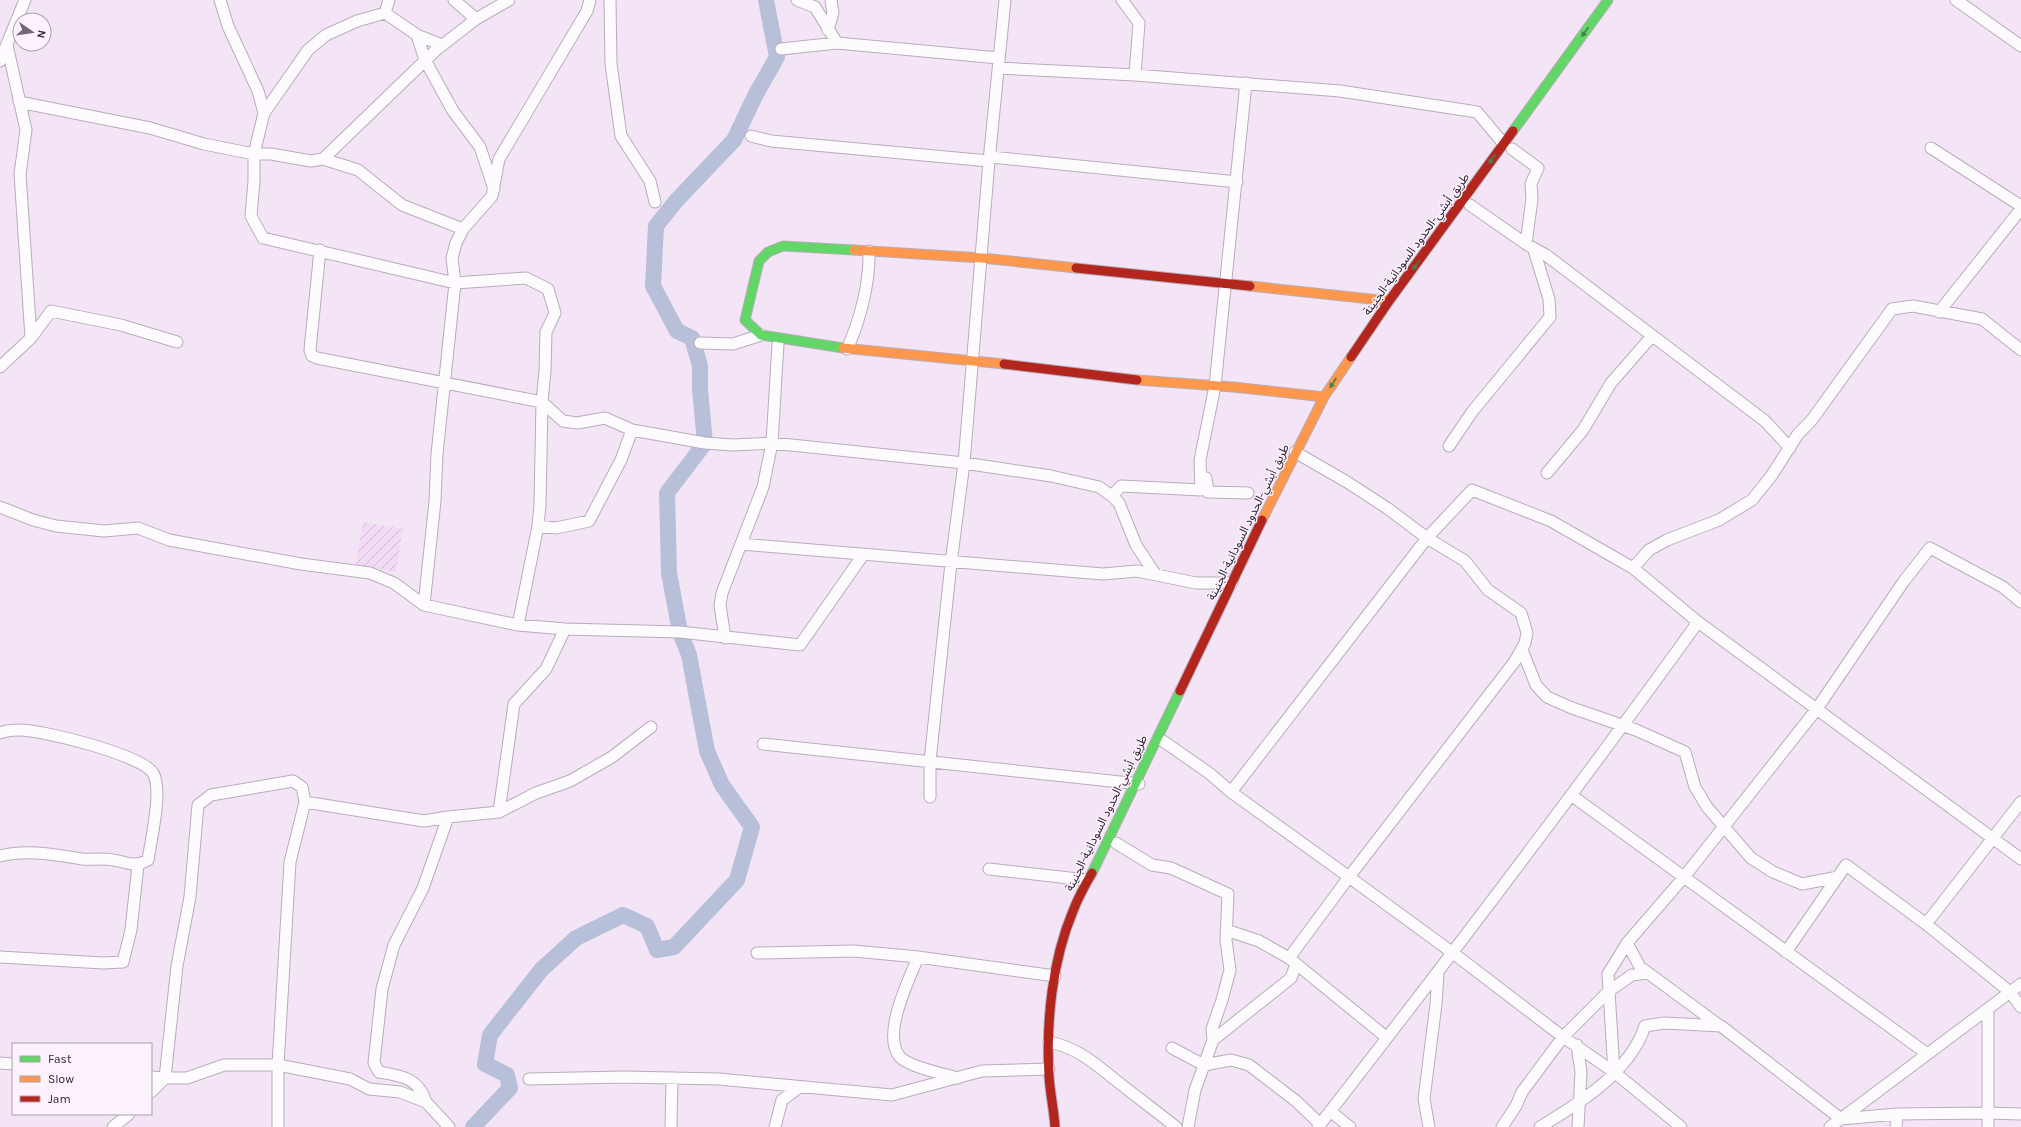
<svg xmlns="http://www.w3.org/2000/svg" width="2021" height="1127" font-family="Karla,'Noto Sans Arabic',sans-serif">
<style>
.industrial{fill:url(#industrial-furrows)}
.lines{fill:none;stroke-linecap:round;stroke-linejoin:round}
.river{stroke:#b7c0d8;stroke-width:16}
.street-casing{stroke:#b8adba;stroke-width:13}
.fast-casing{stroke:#b8adba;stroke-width:11}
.slow-casing{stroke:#b8adba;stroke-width:11}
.jam-casing{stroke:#b8adba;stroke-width:11}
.street{stroke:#fdfbfe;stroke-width:11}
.fast{stroke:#63d668;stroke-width:9}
.slow{stroke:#ff974d;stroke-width:9}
.jam{stroke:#b3261e;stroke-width:9}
.oneway{fill:#487d4c}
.labels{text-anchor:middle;stroke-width:3;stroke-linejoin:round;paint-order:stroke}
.street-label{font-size:12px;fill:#2d242f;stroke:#fcf2fe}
</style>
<defs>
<pattern id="industrial-furrows" width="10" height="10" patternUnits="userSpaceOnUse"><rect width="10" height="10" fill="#f1dbf5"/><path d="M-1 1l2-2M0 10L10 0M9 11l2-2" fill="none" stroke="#cfbcd2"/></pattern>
</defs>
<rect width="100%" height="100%" fill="#f3e5f6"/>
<path class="industrial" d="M363,522L403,529L396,572L356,565Z"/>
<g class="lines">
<path class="river" d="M473,1127L510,1088L507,1075L485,1064L490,1035L541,970L576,938L623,915L647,926L657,950L674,947L737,880L752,827L722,785L707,751L689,655L680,632L669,573L667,493L705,443L700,389V366L692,338L677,331L653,286L656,226L676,201L734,140L756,94L777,57L766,0"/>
<g class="street-casing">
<path id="street" d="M220,0L228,26L258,91L264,113
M389,0L385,13L357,21L326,35L308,50L264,113L254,154V181L251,216L263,238L455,283L526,278L548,289L555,313L546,332L545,371L542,402L540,505L538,526L518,625
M454,0L476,19
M610,0L611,64L621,136L650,181L655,202
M797,0L815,7L837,43
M1122,0L1139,23L1135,75
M1956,0L2021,46
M385,13L417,35L442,45
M828,30L833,13L831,0
M417,35L425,60L453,111L480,147L494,189
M781,49L837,43L999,58
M0,61L25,0
M998,68L1135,75L1340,91L1477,112L1503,143
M19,102L150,128L204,144L254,154H271L311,161L323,159L358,170L402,205L463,229
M751,136L771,141L989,161
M1931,148L2021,206
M1512,149L1538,168L1531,184L1532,199L1526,244L1546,255L1765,421L1790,448
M991,157L1237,182
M323,159L435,51L476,19L509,0
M1470,205L1526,244
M320,250L310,350L312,356L317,358L542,402L563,421L577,423L605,418L632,430L705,443L733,445L772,443L964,463L1051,476L1099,487L1112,496L1119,503L1136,545L1155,574
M1939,312L2021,209
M31,338L51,311L121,325L177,342
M700,343L733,344L761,335
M847,349C860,321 870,282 869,251
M0,367L31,338L20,174L26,130L7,45
M1449,446L1472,412L1550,317L1549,299L1534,250
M1295,452L1347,482L1387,508L1427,538L1465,561L1488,590L1521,613L1527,633L1525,643L1515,661L1349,877L1453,953L1563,1037L1614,1072L1681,1127
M1547,473L1583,430L1611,383L1652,336
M1206,478L1208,492L1248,493
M1112,496L1121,486L1201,490L1200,460L1215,386L1246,83
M0,507L33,520L56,526L104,531L138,528L169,540L301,564L370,573L394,583L424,605L518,625L565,629L680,632L800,645L863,555
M538,526L556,528L589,521L621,460L632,430
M741,544L1103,574L1137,571L1196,583H1232
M1633,568L1649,550L1667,540L1719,520L1752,500L1772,475L1798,434L1811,421L1892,309L1913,306L1982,319L2021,350
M424,605L435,501L437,454L455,283L452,258L456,243L463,229L492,196L499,159L587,11L590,0
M725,638L720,605L722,593L763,487L772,443L778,344
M1522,650L1536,685L1547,697L1572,708L1636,730L1685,752L1695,787L1707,807L1751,858L1773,872L1802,884L1838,877
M0,733C5,731 12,730 18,730C40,729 142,755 153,773C163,790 151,839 148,860C134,868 128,862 113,860C103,858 93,860 82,859C56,855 27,849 0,856
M1163,741L1209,773L1231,792L1349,877L1289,958
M763,744L1139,784
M1231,792L1427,538L1472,490L1551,521L1633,568L1698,622L2021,859
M1571,795L1926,1053
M930,797V761L951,563L964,463L989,161L1005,0
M499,812L514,704L546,669L565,629
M1116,843L1152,865L1171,868L1228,894L1226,940L1230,970L1222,1000L1212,1029L1213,1040L1195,1090L1188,1127
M989,869L1087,880
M1926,924L2021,802
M1226,930L1259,941L1289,958L1386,1037
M1627,943L1640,967L1720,1026
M1786,952L1846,865L1926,924L2010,992L2021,1007
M757,953L854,951L918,957L1055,976
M0,957L103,963L123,962L131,930L138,865
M918,957C909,980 881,1035 900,1057C909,1067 944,1074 958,1078
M1988,1009V1113L2021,1114
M1213,1040L1291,978L1296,964
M1049,1042C1079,1048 1095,1064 1118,1082C1137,1097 1157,1112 1176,1127
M1577,1045L1581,1072L1578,1127
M1172,1048L1204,1065L1231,1060L1249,1065L1296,1101L1320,1124
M0,1063L13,1064
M1614,1072L1609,991L1632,975L1648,973
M151,1077L165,1078L177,966L190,897L198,805L211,795L293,781L302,787L305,802
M529,1079L624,1077L719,1079L892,1095L982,1071L1049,1069
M151,1092L165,1078H187L224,1065H278L350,1079L369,1089L400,1092L426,1102L449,1127
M426,1102C418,1077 401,1076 379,1072L374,1063L382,989L394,945L423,888L448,817
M1330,1111L1350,1127
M113,1127L129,1114
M278,1127V1065L290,862L305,802L424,821L448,817L499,812L536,793L570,781L612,757L651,727
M671,1127L672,1078
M775,1127L782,1100L800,1087
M1318,1127C1447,961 1575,793 1698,622
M1429,1127L1424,1099L1436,1004L1438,973
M1502,1127L1516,1106L1522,1092L1563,1037L1609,991L1608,974L1627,943L1684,877L1816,710L1904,581L1930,548L2003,587L2021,602
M1540,1127C1580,1103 1630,1072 1645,1026L1664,1023L1721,1026L1841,1119L1897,1114L1988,1113V1127
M1830,1127L2021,984
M1896,1127L1897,1114"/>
</g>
<g class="fast-casing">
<path id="fast" d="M1513,131L1608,0
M843,348L761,335L745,320L759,261L768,252L783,246L854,250
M1092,873L1180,691"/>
</g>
<g class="slow-casing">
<path id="slow" d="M854,250L982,258L1076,268
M1250,286L1389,301
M843,348L1004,364
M1137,380L1233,387L1324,397
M1262,520L1324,397L1351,357"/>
</g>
<g class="jam-casing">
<path id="jam" d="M1076,268L1250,286
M1351,357L1389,301L1513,131
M1004,364L1137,380
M1180,691L1262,520
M1055,1127C1054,1110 1050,1093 1049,1076C1046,1022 1052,961 1073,911C1078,898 1085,885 1092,873"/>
</g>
<use href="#street" class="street"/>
<use href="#fast" class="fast"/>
<use href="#slow" class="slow"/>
<use href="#jam" class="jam"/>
</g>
<defs><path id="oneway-solid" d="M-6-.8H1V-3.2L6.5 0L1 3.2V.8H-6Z"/></defs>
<g class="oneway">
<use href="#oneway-solid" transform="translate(1585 32) rotate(125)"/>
<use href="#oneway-solid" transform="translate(1492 159) rotate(125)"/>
<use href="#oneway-solid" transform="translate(1416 265) rotate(127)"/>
<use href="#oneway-solid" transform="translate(1333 383) rotate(123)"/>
</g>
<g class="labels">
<g class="street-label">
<text transform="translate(1416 244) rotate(-54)" y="4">طريق أبشي-الحدود السودانية-الجنينة</text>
<text transform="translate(1248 522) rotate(-64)" y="4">طريق أبشي-الحدود السودانية-الجنينة</text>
<text transform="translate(1106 813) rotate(-64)" y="4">طريق أبشي-الحدود السودانية-الجنينة</text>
</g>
</g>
<rect x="12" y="1043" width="140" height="72" fill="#fcf2fe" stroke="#a9a0ab"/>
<rect x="20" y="1056" width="20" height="6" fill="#63d668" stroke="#a9a0ab"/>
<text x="48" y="1063" font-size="12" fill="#2d242f">Fast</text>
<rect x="20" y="1076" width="20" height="6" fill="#ff974d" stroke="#a9a0ab"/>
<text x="48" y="1083" font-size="12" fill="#2d242f">Slow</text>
<rect x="20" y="1096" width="20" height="6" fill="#b3261e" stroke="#a9a0ab"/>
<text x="48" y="1103" font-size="12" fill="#2d242f">Jam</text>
<g transform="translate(32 32) rotate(103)"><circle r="19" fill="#fcf2fe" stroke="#a9a0ab"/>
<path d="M0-3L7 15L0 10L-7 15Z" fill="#726875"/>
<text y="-6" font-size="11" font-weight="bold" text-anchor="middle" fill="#2d242f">N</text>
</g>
</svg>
